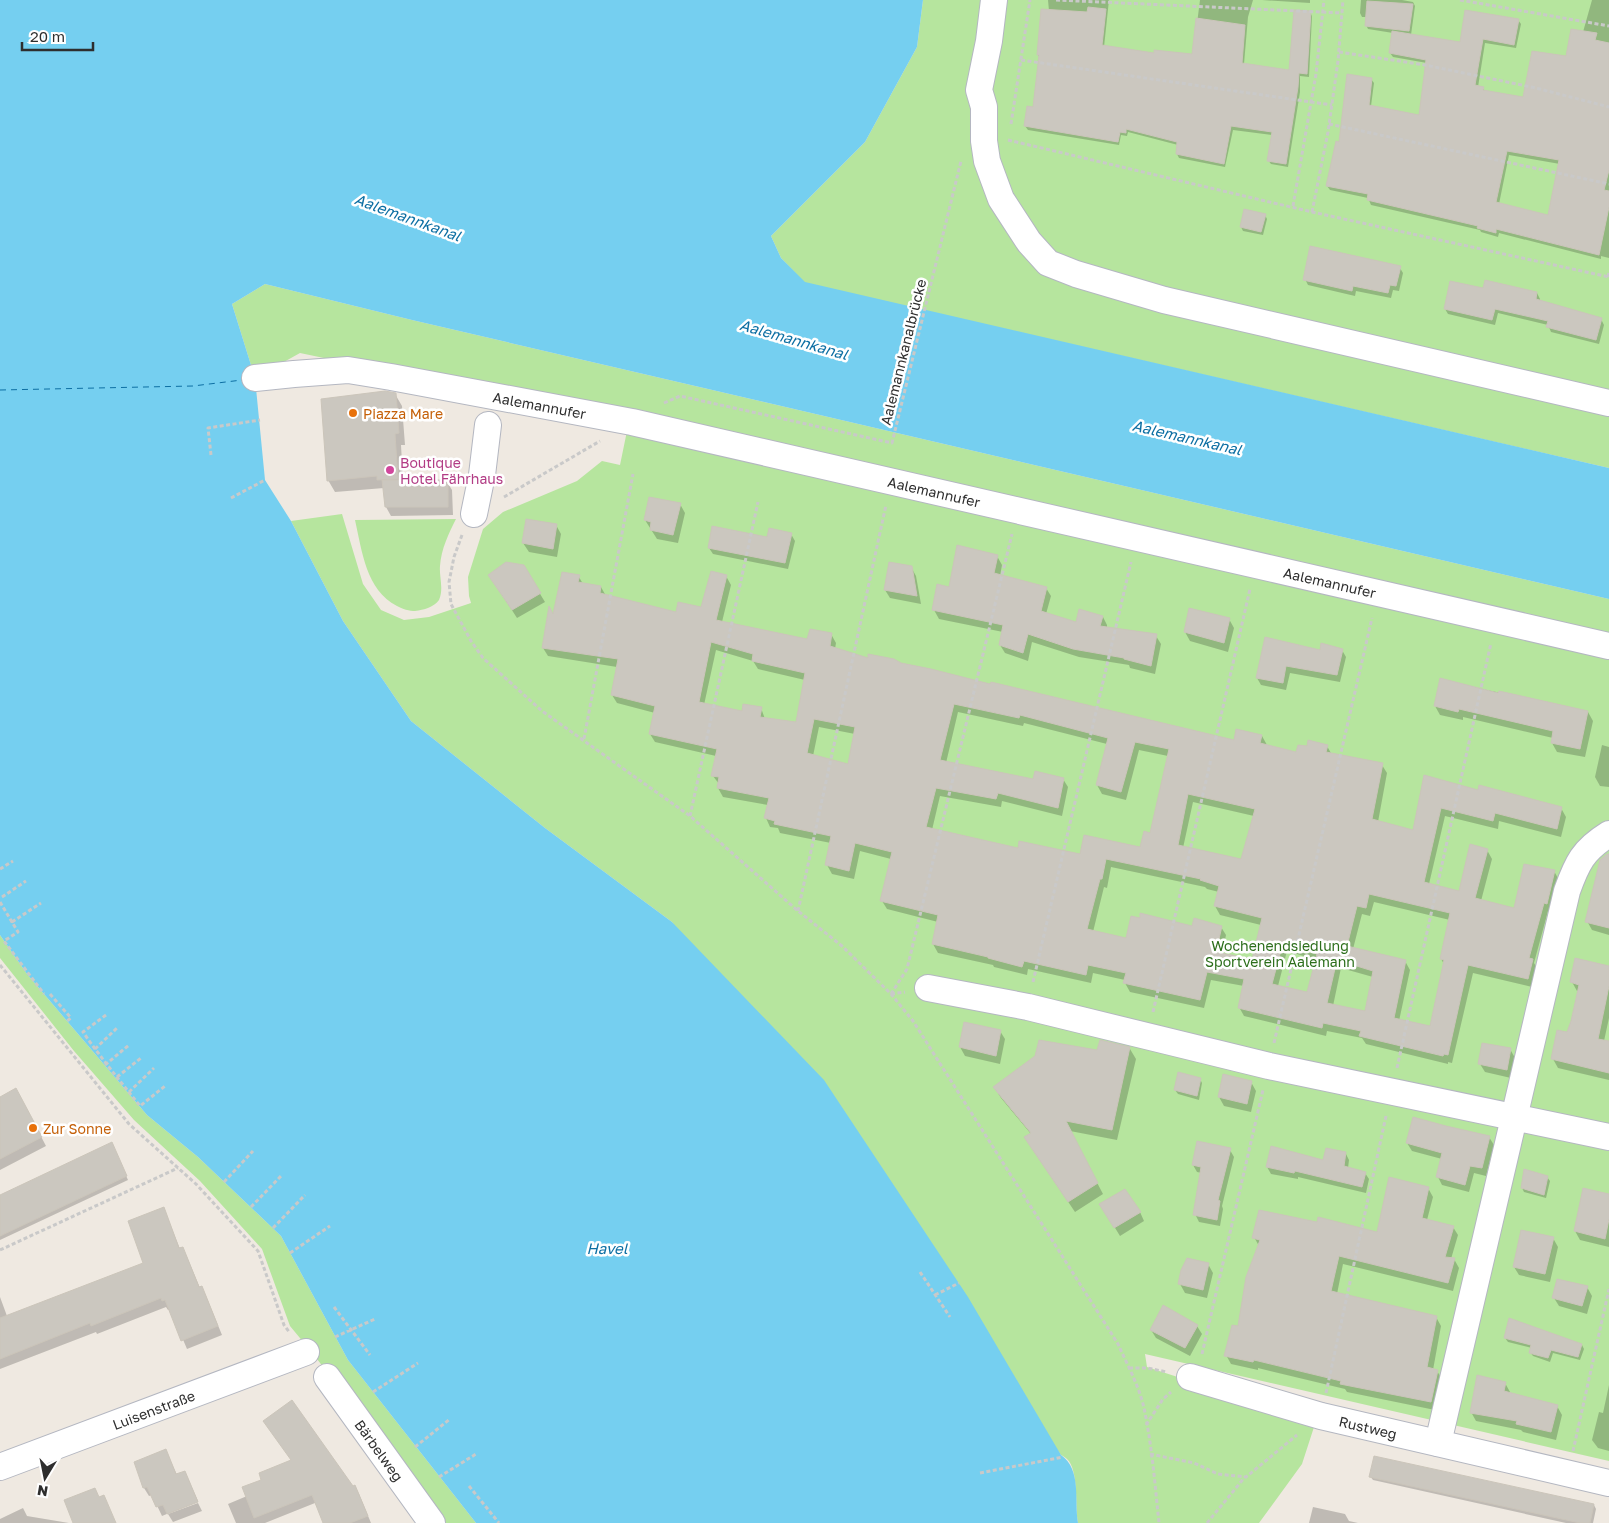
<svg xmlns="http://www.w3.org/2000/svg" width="1609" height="1523" viewBox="0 0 1609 1523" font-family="'Golos Text',sans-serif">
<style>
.green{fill:#b6e59e}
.water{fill:#75cff0}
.shadow{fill:#0003;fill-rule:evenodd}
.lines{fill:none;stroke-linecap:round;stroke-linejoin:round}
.ferry{stroke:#0d6fa3;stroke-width:1;stroke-dasharray:6 5;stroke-linecap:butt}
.building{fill:#cbc7bf;stroke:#cbc5ba;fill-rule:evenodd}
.minor-casing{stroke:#b4b7c1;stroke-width:28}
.path{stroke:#c9c9c9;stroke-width:3;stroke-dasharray:4 2.5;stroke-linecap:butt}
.minor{stroke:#fff;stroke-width:26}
.food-dot{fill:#e8710a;stroke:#fff;stroke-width:2}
.hotel-dot{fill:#d1479c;stroke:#fff;stroke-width:2}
.labels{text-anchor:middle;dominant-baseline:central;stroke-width:5;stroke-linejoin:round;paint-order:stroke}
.street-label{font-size:14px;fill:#2e2e2e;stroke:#fff}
.food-label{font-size:14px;fill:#c56008;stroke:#fff;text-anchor:start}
.hotel-label{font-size:14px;fill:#b23c85;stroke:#fff;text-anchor:start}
.park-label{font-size:14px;fill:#2c6e1b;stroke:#fff}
.water-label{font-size:15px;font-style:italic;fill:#0d6fa3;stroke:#fff}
</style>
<rect width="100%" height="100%" fill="#efe9e1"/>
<path class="green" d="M923,0H1609V468L805,283L781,258L771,236L865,142L917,47Z
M265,284L412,320L1609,599V646L655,427L300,353L255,378L232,304Z
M627,431L1609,655V1461L1145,1354L1147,1367L1199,1384L1314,1427L1302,1464L1259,1523H1078C1075,1507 1079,1470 1067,1459C1065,1457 1063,1456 1061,1455L672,922L545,828L411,721L343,621L291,521L342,514L363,584L381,610L404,620L429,617L471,603L469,596L468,577L483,529L503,512L577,481L602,461L620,465Z
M456,519C449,533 441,549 440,566C439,576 444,589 439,600C434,607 424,610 415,611C410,611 402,609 397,606C366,590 362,551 355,520Z
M0,935L27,974L147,1115L198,1157L281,1236L348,1360L476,1523H441L314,1355L290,1326L262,1249L200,1181L134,1120L74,1051L0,958Z"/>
<path class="water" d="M0,0H923L917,47L865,142L771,236L781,258L805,282L1609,468V599L412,320L265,284L232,304L255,378L265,480L291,521L343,621L411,721L545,828L672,922L824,1080L968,1297L1061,1455C1082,1470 1074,1500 1078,1523H476L348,1360L281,1236L198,1157L147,1115L27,974L0,935Z"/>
<path class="shadow" d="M1048,0H1109L1104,47L1155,54L1193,55L1200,0H1253L1248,17L1244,64L1290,71L1310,12L1312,16L1309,77L1300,76V92L1288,167L1271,164L1268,160L1272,135L1233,130L1225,167L1179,158L1177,154L1178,145L1128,132L1127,136L1121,135L1119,145L1028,130L1025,126L1034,108L1040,58L1038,55L1049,11Z
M1262,0H1310V3Z
M1361,0H1402L1413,2L1415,6L1411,35L1461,43L1518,20L1521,24L1516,48L1485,43L1478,87L1483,88L1485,92L1524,99L1567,58L1583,32L1592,0H1609V258L1601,256V259L1499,233L1498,237L1481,232L1480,230L1371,205L1368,198L1330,190L1327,186L1371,79L1374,83L1371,106L1420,117L1427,63L1393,57L1390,53L1393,33L1368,29L1366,25L1367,17H1362L1360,13ZM1509,155L1560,164L1549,217L1499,204Z
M1265,215L1267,219L1263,235L1243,231L1241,227Z
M1400,268L1403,273L1399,291L1393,290L1391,298L1356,291L1355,296L1308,285L1305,279Z
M1484,290L1537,293L1540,299L1539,302L1601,319L1604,325L1599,344L1551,332L1548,325L1498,313L1495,325L1448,314L1445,309Z
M395,394L402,406L405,445H401L403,481L447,482L452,490L453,515L391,516L386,507L384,488L335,492L328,480Z
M680,504L685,513L678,543L657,539L645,520Z
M556,525L561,534L557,557L529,552L523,543Z
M791,534L795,541L788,569L713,554L709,548Z
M997,556L1002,565L1000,576L1046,588L1051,596L1046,614L1077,624L1103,617L1107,625V628L1156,636L1161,644L1155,674L1130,668L1129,665L1079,657L1032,642L1028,661L1005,653L1000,645L1003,632L939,619L934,610L950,588Z
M523,566L545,602L517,618L495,584Z
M911,567L916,576L921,604L890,598L885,590Z
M726,576L731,585L722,622L807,641L831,634L836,643L835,649L869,659L901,664L1235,741L1262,736L1267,745L1296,754L1307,747L1327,746L1332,755L1382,765L1387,773L1378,822L1414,831L1425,776L1479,791L1561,808L1566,817L1561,837L1499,821L1498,829L1445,816L1429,884L1460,892L1487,850L1492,859L1481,901L1515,909L1554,871L1559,880L1552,912L1548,911L1534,963L1537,968L1532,987L1473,973L1452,1063L1448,1062V1064L1366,1044L1362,1038L1327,1031L1326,1036L1244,1016L1239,1007L1244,986L1211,980L1204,1008L1130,992L1125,983V980L1093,973L1091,983L1028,969L1027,975L994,967L993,965L938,953L933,944L938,922L887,909L882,901L891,859L860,851L854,879L832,874L827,865L831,843L780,833L778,828L770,827L766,818L768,805L723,797L718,788L719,784L713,776L716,756L655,742L650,734L655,713L617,703L612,695L617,667L548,656L543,648L554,618L579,577L583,584L601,587L606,596L677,614L702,608ZM716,650L753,661L758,669L805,680L797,723L765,719L761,708L743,712L704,705ZM958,712L1023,726L1024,723L1107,744L1097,785L1102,794L1126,800L1139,750L1168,756L1151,834L1141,848L1081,855L1018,849L932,830L940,796L1001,807L1002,801L1062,816L1068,787L1063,779L1034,780L946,763ZM819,727L855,734L849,766L813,756ZM1193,802L1254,816L1242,861L1183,848ZM1111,867L1205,887L1207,889L1219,892L1215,906L1220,915L1261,925L1253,960L1222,955L1226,935L1221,927H1193L1127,939L1093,932L1104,887L1107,888ZM1374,902L1450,920L1441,959L1444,964L1430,1028L1399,1021L1410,970L1405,961L1353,949L1362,914L1370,916ZM1287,951L1317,960L1308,994L1278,986ZM1341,968L1373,977L1366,1013L1333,1006Z
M1229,619L1234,628L1228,652L1190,641L1185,632Z
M1342,650L1346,657L1340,682L1290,673L1286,690L1261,685L1257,678L1321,652Z
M1441,680L1588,712L1593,721L1585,757L1557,752L1552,743L1553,738L1463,717V720L1440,715L1435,706Z
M1602,745L1609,747V787L1600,786L1595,777Z
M1609,888V935L1592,930L1587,921Z
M1609,967V1018L1604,1041L1609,1043V1080L1558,1068L1553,1059L1568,1033L1579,992L1577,991L1572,982Z
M1000,1031L1005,1039L1000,1064L965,1056L960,1047Z
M1130,1049L1136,1059L1117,1140L1070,1131L1103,1194L1075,1212L1032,1148L1031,1134L1001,1098L994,1087L1098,1051Z
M1510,1049L1515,1058L1511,1078L1485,1072L1480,1064Z
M1200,1079L1202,1083L1199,1100L1178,1094L1175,1090Z
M1251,1082L1256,1091L1251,1112L1224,1106L1219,1097Z
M0,1098H21L46,1146L0,1170Z
M1489,1137L1494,1145L1486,1176L1474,1173L1469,1192L1442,1185L1438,1177L1442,1159L1412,1151L1407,1143Z
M113,1148L128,1180L0,1240V1196Z
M1230,1150L1234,1157L1222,1206L1223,1209L1220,1226L1199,1222L1195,1214L1202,1173L1197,1172L1193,1165Z
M1346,1154L1349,1160L1348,1168L1365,1173L1369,1179L1366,1193L1298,1177V1179L1271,1174L1267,1167L1324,1162Z
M1547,1177L1550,1181L1546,1198L1524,1192L1522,1188Z
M1428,1188L1433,1197L1427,1220L1453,1227L1458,1235L1451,1259H1454L1459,1268L1453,1291L1343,1264L1337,1294L1436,1317L1441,1326L1433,1370L1437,1371L1442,1379L1435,1410L1347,1392L1345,1389L1258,1368V1370L1231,1364L1226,1355L1239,1328L1259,1246L1254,1237L1378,1233Z
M1609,1195V1247L1580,1240L1575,1231Z
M1101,1205L1140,1212L1144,1221L1120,1236Z
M164,1209L180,1249L182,1248L187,1257L200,1288H201L206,1296L222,1335L187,1349L170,1309L168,1310L166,1307L97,1334L96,1332L0,1369V1297L7,1316L145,1264Z
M1553,1238L1558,1247L1550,1282L1519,1275L1514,1267Z
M1208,1264L1213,1273L1207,1298L1185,1293L1180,1284Z
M1587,1287L1592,1296L1587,1314L1559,1306L1554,1298Z
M1197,1326L1202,1334L1190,1356L1156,1338L1151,1330Z
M1505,1338L1582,1345L1584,1349L1580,1360L1553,1353L1550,1362L1533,1356L1530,1352L1532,1348L1508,1342Z
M1505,1383L1510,1392V1394L1557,1406L1562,1415L1556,1440L1523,1432L1521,1430L1476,1421L1471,1412Z
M1609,1385V1451L1598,1448L1592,1440L1599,1412L1603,1413Z
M166,1451L177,1475L185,1472L198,1501L162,1516L152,1495L149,1496L144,1488Z
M1370,1476L1594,1505L1596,1509L1593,1523H1566L1373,1480Z
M352,1487H355L359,1494L371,1523H325L315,1503L265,1523H236L228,1504L247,1496Z
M198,1503L202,1511L173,1522L168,1514Z
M1313,1507L1345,1514L1349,1521L1358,1523H1309Z
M23,1508L27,1516L69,1523H0V1519Z"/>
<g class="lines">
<path class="ferry" d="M0,390L193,386L242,380"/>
</g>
<path class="building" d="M1367,1L1413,4L1409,31L1365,26Z
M1088,7L1106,9L1102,45L1154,53V50L1192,54L1196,18L1245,25L1242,63L1289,70L1294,10L1311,11L1307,74L1299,73L1298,87L1286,164L1267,161L1272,132L1231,126L1224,164L1176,154L1177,142L1126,129V133L1120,132L1118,142L1024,126L1027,106L1033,107L1039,55H1037L1041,9L1087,12Z
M1465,10L1519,19L1514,45L1483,39L1475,85L1484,87L1483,90L1523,97L1532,51L1566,56L1571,29L1597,33L1595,40L1609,43V170L1604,190L1609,191V207L1599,255L1496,229V233L1477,228L1478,226L1367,200L1368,194L1326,186L1336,141L1339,142L1347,74L1372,78L1369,105L1419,115L1426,60L1389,53L1392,31L1460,42ZM1507,151L1559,160L1548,215L1496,202Z
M1244,209L1266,214L1261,232L1240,227Z
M1310,246L1401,266L1396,286L1390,285L1388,293L1353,286L1352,291L1303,280Z
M1485,280L1537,292L1536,299L1602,318L1596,340L1546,327L1548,321L1495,309L1492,320L1444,309L1450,281L1483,288Z
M385,391L396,393L399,433L395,434L398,479L377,480V476L327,481L321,399Z
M382,480H448V507H385Z
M649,497L681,503L673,535L650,530L651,522L644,520Z
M526,519L557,524L553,549L522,543Z
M712,526L767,537L769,528L792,533L785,563L708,548Z
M957,545L998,555L994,573L1047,587L1041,611L1076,622L1079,609L1103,616L1100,626L1157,634L1151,666L1124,659V658L1073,649L1028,634L1023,653L999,645L1003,625L932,610L937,584L949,587Z
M506,562L524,565L541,593L512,610L488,575Z
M889,562L912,566L917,596L884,590Z
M711,571L727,575L716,620L807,639L810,629L832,633L830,646L868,658V654L894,659L901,663L931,669L990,684L991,682L1234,740L1236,729L1262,735L1260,743L1296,752L1298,745L1307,746L1308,740L1328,745L1326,752L1383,763L1372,819L1413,830L1424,775L1478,790L1479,785L1562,807L1557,829L1495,813L1493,821L1441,808L1424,882L1459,891L1470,844L1488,849L1475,898L1514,908L1524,864L1555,870L1547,904L1544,903L1529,958L1533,959L1528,979L1468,965L1448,1055L1444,1054L1443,1056L1359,1036L1361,1031L1323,1023L1322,1028L1238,1008L1244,979L1207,972L1200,1000L1123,983L1126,973L1088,965L1086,975L1024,961L1022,967L988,958V957L932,944L938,915L880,901L892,852L855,843L849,871L825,865L831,836L774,824L775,821L764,818L769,798L717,788L719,777L711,776L717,749L649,734L655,706L611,695L618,659L542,648L549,606L553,614L562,572L580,575L578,582L601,586L600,593L676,612L678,602L701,607ZM711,642L753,654L752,661L805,673L796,722L760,717L762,707L743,704L742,711L699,702ZM954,704L1019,718L1020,715L1108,738L1096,785L1121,792L1135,742L1169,749L1150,833L1144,831L1140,847L1084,835L1080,854L1019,841L1018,848L926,827L936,788L996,799L998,793L1058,808L1064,778L1035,771L1033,779L940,760ZM814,719L855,727L848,764L807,753ZM1188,794L1255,809L1241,859L1178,845ZM1106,859L1201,879L1200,880L1219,886L1214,906L1262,918L1252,959L1216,952L1222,926L1194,918L1192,926L1140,913V918L1131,916L1126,938L1087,929L1100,879H1102ZM1369,894L1450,913L1440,959L1444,960L1430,1026L1394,1018L1406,960L1347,946L1357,906L1366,908ZM1283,943L1317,954L1307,992L1272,984ZM1337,960L1373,971L1365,1011L1327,1003Z
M1189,608L1230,618L1224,643L1184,632Z
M1265,637L1320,650L1321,643L1343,649L1337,675L1286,666L1283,683L1256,678Z
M1440,678L1498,693L1499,691L1588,711L1580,749L1551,743L1553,731L1459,709L1458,712L1434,706Z
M1607,854H1609V928L1585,922L1600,860Z
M1575,958L1609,966V986L1598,1039L1609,1041V1073L1551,1059L1557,1030L1567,1032L1571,1021L1579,985L1570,982Z
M964,1022L1001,1030L996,1056L959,1047Z
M1039,1040L1097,1050L1100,1040L1130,1047L1112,1130L1066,1121L1098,1183L1068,1202L1024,1137L1031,1133L993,1087L1035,1056Z
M1482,1043L1511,1048L1507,1070L1478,1064Z
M1178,1072L1201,1078L1197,1096L1174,1090Z
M1223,1074L1252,1081L1247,1104L1218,1097Z
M16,1088L42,1137L0,1159V1097Z
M1413,1117L1446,1126L1490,1136L1482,1168L1470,1166L1465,1185L1436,1177L1442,1153L1406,1143Z
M1197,1141L1231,1148L1218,1200L1220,1201L1217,1220L1193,1215L1201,1167L1192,1165Z
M112,1142L127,1176L0,1236V1195Z
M1271,1146L1323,1160L1326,1148L1346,1152L1344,1166L1366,1172L1362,1187L1295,1171L1294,1173L1266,1167Z
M1524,1169L1548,1176L1544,1195L1521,1188Z
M1389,1177L1429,1187L1422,1218L1454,1226L1445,1257L1455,1258L1448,1283L1339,1256L1331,1291L1437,1316L1427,1367L1438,1370L1431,1402L1340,1384L1341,1381L1254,1360L1253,1362L1224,1356L1232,1325L1238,1326L1246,1277L1260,1240L1252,1238L1259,1210L1317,1222L1318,1217L1377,1232Z
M1583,1188L1609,1194V1219L1605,1239L1574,1231Z
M1125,1189L1141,1212L1114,1228L1099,1204Z
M164,1207L179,1248L183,1247L199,1287L202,1286L218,1326L181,1341L165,1300L162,1301L161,1298L91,1326L90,1323L0,1359V1318L143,1263L128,1221Z
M1521,1230L1554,1237L1545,1274L1513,1267Z
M1187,1258L1209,1263L1203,1290L1178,1284L1181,1270Z
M1557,1279L1588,1286L1582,1306L1552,1298Z
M1163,1305L1198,1325L1185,1348L1150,1330Z
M1509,1318L1582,1344L1578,1357L1551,1350L1548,1358L1529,1353L1531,1345L1504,1338Z
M1477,1375L1506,1382L1504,1391L1558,1405L1551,1432L1516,1424L1517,1421L1470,1413Z
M292,1400L353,1486L355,1485L368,1516L350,1523H323L312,1495L254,1518L242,1487L261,1480L259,1473L291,1460L263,1421Z
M166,1449L176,1474L185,1471L198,1502L167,1514L163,1505L156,1507L147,1487L143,1488L134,1462Z
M1374,1456L1594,1504L1590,1523H1580L1369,1477Z
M95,1488L99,1497L104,1495L116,1523H73L64,1500Z"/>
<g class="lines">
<defs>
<g id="minor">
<path d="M994,0L989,41L979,90L984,107V141L987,161L1001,199L1029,242L1048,263L1076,274L1164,300L1609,403"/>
<path id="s1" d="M255,378L294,374L348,370L391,377L632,422L1609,646"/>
<path d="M474,514L482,475L488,425"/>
<path d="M928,988L1028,1007L1269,1066L1609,1137"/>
<path id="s2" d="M327,1377L432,1523"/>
<path id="s3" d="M1190,1377L1321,1416L1609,1483"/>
<path d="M1438,1443L1567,891C1577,863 1583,850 1609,834"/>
<path id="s4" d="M0,1467L306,1352"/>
</g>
</defs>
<use href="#minor" class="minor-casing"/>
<path class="path" d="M1056,0L1342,13
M1460,0L1609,26
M1339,52L1425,65L1536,88L1609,107
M1021,60L1332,105
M1011,124L1030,0
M1329,124L1609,184
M1008,140L1312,212L1609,277
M1293,206L1316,74L1324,0
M1312,212L1328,132L1338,61L1343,0
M1608,277L1609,272
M664,403L680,396L892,443L961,161
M211,455L208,428L260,420
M504,497L600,441
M231,498L265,480
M462,535L454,557L449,582L451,604L471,641L483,658L542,711L690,816L798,911L842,946L891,994L913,1021L1118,1344C1127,1364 1139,1386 1144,1408C1152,1446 1155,1485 1159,1523
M584,739L633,474
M690,816L758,502
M0,869L13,861
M2,897L26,881
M0,902L18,932L4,941L44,994
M798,911L886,505
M12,922L41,903
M0,965L129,1124L196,1184L258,1251L284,1325L290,1333
M1033,982L1131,562
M50,994L71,1018L67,1021
M891,994L907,969L1012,534
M891,994L905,992
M1153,1012L1250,589
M106,1015L83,1032C101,1058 120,1081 140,1106L165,1086
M1274,1043L1372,618
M95,1049L117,1028
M105,1065L129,1045
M1397,1068L1491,643
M117,1077L141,1058
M129,1092L154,1068
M224,1182L253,1151
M251,1207L281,1176
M273,1228L305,1195
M0,1250L178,1168
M290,1253L330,1226
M920,1272L950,1317
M935,1295L959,1283
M334,1307L370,1355
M335,1337L375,1319
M1202,1354L1263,1090
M1129,1368H1147L1167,1372
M373,1392L418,1363
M1326,1393L1386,1116
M1146,1425L1163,1399L1171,1392
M415,1447L450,1419
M1573,1451L1609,1289
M1150,1454L1194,1463L1218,1474L1246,1477L1297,1435
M980,1473L1063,1457
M439,1477L476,1454
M469,1486L499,1523
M1207,1523L1245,1477"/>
<use href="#minor" class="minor"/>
</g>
<g class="food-dot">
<circle cx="353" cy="413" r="5"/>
<circle cx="33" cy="1128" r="5"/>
</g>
<circle class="hotel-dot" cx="390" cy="470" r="5"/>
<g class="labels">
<g class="street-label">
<text transform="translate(903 352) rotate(-76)">Aalemannkanalbrücke</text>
<text stroke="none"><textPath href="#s1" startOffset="288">Aalemannufer</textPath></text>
<text stroke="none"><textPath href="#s1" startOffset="692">Aalemannufer</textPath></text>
<text stroke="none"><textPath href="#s1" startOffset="1098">Aalemannufer</textPath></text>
<text stroke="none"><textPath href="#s4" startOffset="164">Luisenstraße</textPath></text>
<text stroke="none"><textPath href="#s3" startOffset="185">Rustweg</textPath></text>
<text stroke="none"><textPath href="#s2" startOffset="90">Bärbelweg</textPath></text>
</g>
<g class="food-label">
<text x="363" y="413">Piazza Mare</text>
<text x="43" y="1128">Zur Sonne</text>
</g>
<g class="hotel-label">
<text x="400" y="462">Boutique<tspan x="400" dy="16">Hotel Fährhaus</tspan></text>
</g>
<g class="park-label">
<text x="1280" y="945">Wochenendsiedlung<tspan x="1280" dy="16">Sportverein Aalemann</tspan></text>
</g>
<g class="water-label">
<text transform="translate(408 217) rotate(20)">Aalemannkanal</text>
<text transform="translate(794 339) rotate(16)">Aalemannkanal</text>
<text transform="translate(1187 437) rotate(13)">Aalemannkanal</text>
<text x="607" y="1248">Havel</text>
</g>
</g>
<g transform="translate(45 1478) rotate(190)" stroke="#ffffff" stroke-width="4" paint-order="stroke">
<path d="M0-4L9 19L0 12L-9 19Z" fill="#2e2e2e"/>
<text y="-8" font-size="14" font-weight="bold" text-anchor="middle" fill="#2e2e2e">N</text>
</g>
<path d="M22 42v8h71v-8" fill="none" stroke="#2e2e2e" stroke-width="2.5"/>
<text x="30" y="42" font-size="15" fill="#2e2e2e" stroke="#ffffff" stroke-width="4" paint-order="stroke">20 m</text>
</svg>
